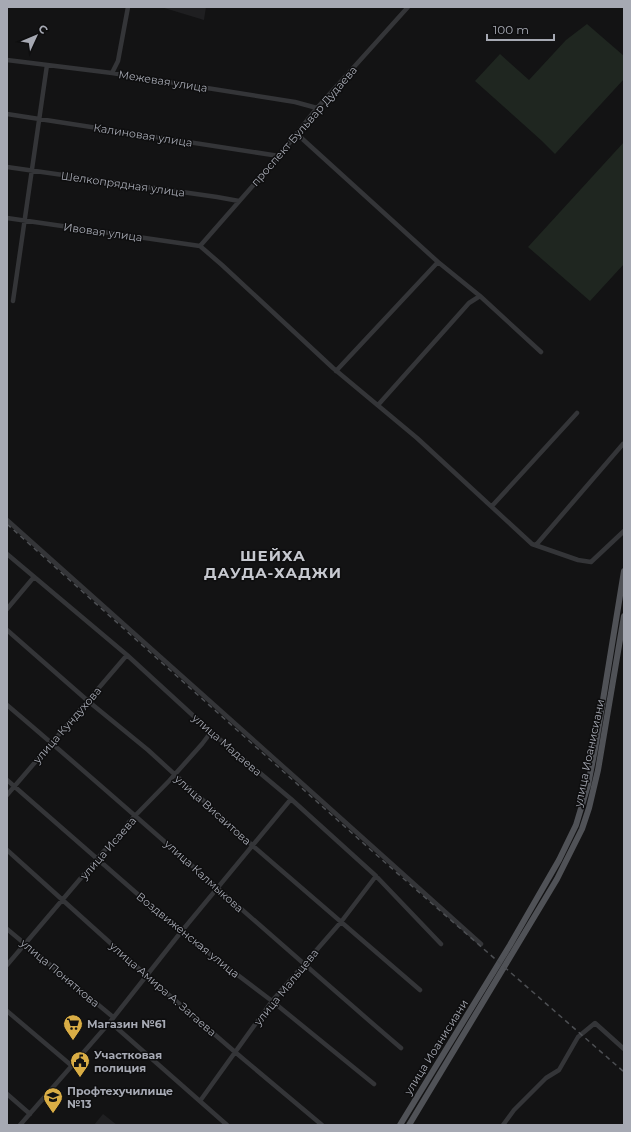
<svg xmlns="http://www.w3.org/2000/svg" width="631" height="1132" viewBox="0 0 631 1132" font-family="Montserrat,sans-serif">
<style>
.built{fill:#1f1f21}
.green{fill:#1f2620}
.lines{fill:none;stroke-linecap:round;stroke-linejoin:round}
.minor{stroke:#343538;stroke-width:4.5}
.major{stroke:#505257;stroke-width:6}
.rail{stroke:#4d4f53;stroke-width:1.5;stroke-dasharray:5 4;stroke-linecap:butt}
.labels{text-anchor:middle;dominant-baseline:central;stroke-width:3;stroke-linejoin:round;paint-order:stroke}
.street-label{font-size:11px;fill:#a6a9b3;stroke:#0e0e0f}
.poi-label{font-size:11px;font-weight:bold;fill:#a6a9b3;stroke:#0e0e0f;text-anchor:start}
.district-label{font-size:15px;font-weight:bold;letter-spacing:1px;fill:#c6c8cf;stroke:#0e0e0f}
</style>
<rect width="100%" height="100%" fill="#131314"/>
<path class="built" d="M161,7H206L204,20Z
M103,1114L117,1125H94Z"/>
<path class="green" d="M587,24L624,56V79L555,154L542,141L475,81L500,54L529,80L566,40Z
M624,142V264L590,301L528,247Z"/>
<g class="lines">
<path class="minor" d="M7,60L112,73L295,102L317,108
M112,73L118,61L128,7
M7,114L279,156
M297,134L438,262L480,296L541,352
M7,167L217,197L239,201
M7,218L200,246
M200,246L222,265L333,368L417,438L532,544L578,560L591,562L624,531
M200,246L279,156L317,108L408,7
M13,301L47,65
M336,371L438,262
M378,405L469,303L480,296
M492,506L577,413
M7,520L306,787L481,944
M536,545L623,444
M7,554L127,655L211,732L291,799L376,876L441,944
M7,609L34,577
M7,630L88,701L148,750L253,846L420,990
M7,705C140,818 269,935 401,1048
M7,780L181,932L272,1001L374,1084
M7,795L127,655
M7,850L147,976L235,1052L322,1125
M7,929L113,1017
M7,965L103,852L121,834L129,822L169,781L202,744L211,732
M7,1011L72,1066
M110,1022L227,1125
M7,1094L30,1114
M200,1101L272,1001L341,922L376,876
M20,1125L110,1022L181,932L291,799
M503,1125L514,1110L546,1078L559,1070L578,1037L595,1023L624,1049"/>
<path class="major" d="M400,1125L510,945L559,860L576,825L588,785L595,749L624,571
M409,1125L557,879L582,829L589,808L598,770L624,616"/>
<path class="rail" d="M7,524L372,851L624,1072"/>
</g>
<defs>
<symbol id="supermarket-pin" viewBox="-11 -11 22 30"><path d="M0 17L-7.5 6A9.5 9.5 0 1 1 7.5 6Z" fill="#d9ad45" stroke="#0e0e0f"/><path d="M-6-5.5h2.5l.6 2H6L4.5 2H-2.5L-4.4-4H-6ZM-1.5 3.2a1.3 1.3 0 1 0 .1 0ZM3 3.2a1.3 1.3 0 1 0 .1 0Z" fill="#111"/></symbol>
<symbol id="civic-pin" viewBox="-11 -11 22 30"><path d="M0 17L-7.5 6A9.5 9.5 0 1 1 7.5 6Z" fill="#d9ad45" stroke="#0e0e0f"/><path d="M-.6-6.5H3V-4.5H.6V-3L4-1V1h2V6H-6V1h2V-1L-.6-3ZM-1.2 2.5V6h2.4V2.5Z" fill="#111"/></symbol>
<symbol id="university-pin" viewBox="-11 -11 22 30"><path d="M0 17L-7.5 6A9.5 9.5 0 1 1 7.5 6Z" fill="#d9ad45" stroke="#0e0e0f"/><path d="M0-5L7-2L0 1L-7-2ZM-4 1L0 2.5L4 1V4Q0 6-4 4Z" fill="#111"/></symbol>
</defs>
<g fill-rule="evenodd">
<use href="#supermarket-pin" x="62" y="1013" width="22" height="30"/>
<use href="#civic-pin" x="69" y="1050" width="22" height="30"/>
<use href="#university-pin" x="42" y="1086" width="22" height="30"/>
</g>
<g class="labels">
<g class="street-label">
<text transform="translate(163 81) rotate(9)">Межевая улица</text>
<text transform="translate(304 126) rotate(-49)">проспект Бульвар Дудаева</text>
<text transform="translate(143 135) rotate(9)">Калиновая улица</text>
<text transform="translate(123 184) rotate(8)">Шелкопрядная улица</text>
<text transform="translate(103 232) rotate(8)">Ивовая улица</text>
<text transform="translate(67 725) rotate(-49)">улица Кундухова</text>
<text transform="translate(227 745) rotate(41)">улица Мадаева</text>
<text transform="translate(589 753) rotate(-78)">улица Иоанисиани</text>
<text transform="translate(213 810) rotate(42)">улица Висаитова</text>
<text transform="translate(108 848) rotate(-49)">улица Исаева</text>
<text transform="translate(204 876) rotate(42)">улица Калмыкова</text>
<text transform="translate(188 935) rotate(39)">Воздвиженская улица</text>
<text transform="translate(60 973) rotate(40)">улица Поняткова</text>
<text transform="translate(286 987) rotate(-51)">улица Мальцева</text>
<text transform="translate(163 989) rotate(41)">улица Амира А. Загаева</text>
<text transform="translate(436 1047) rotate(-58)">улица Иоанисиани</text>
</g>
<g class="poi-label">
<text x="87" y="1024">Магазин №61</text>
<text x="94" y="1055">Участковая<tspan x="94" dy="13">полиция</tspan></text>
<text x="67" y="1091">Профтехучилище<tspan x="67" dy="13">№13</tspan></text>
</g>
<g class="district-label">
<text x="273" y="555">ШЕЙХА<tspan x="273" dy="17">ДАУДА-ХАДЖИ</tspan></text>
</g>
</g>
<rect width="631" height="1132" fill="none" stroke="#a6a9b3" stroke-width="16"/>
<g transform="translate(36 36) rotate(46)" stroke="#0e0e0f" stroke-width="3" paint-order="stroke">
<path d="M0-3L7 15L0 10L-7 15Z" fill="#a6a9b3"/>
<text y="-6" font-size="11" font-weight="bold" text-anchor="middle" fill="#a6a9b3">С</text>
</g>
<path d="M487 34v6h67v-6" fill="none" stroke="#a6a9b3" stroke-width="2"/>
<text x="493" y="34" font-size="12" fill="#a6a9b3" stroke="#0e0e0f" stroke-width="3" paint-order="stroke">100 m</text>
</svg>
